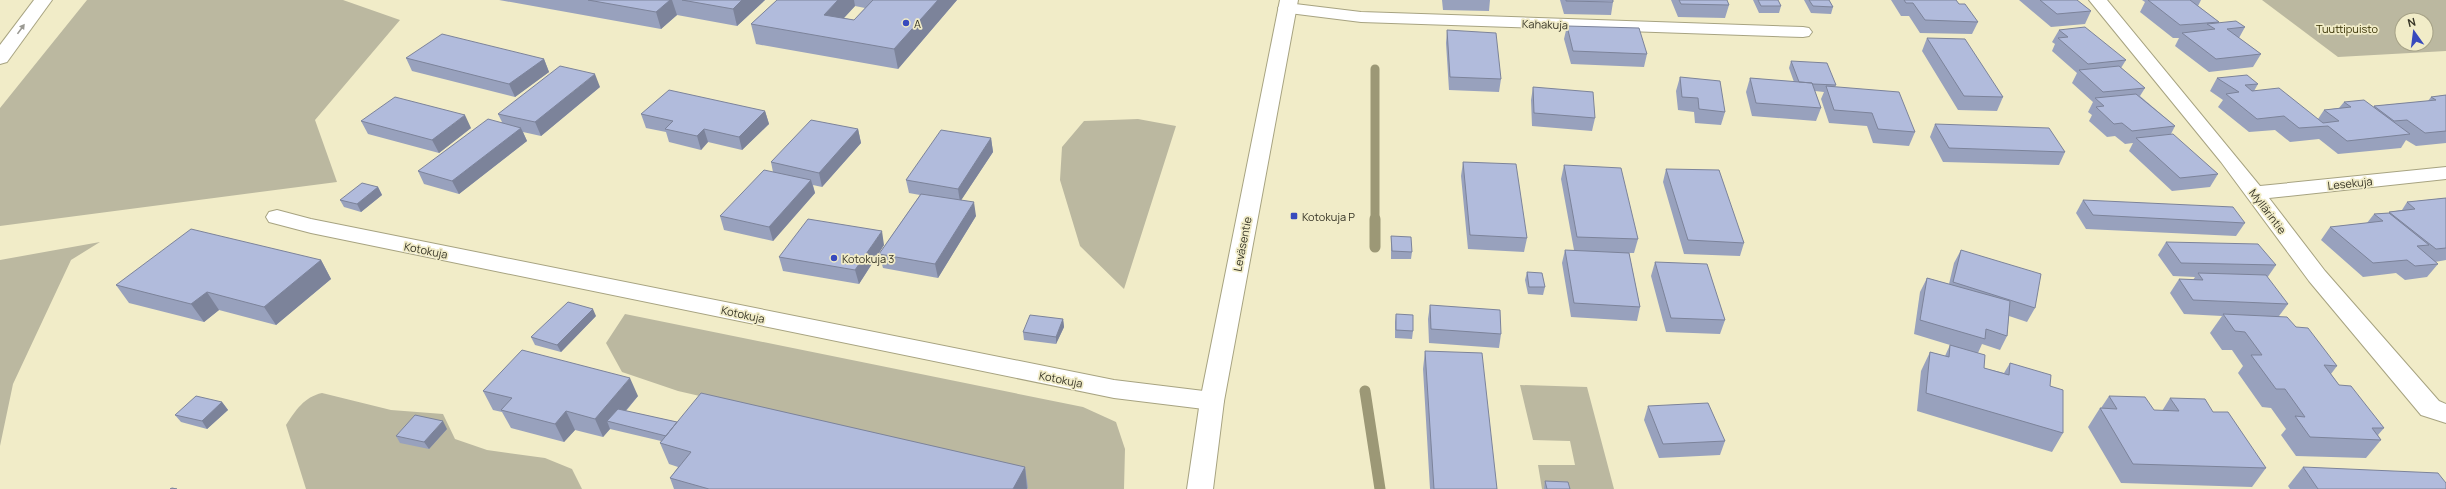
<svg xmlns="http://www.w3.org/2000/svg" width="2446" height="489" viewBox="0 0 2446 489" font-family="Manrope,sans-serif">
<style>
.green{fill:#bbb8a0;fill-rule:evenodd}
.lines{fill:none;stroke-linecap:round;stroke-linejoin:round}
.stream-far1{stroke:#9c9876;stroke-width:9}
.stream{stroke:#9c9876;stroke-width:11}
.minor-casing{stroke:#a7a381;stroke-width:2}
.secondary-casing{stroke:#a7a381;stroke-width:2}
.motorway-casing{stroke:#a7a381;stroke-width:2}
.minor{fill:#fff;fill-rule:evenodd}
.secondary{fill:#fff;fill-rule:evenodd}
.motorway{fill:#fff;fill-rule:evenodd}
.wall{fill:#98a1bd;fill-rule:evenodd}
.shaded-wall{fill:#7c839a}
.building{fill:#b1bbdc;stroke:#7c839a}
.oneway{fill:#9a9992}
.poi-dot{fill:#384abd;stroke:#f1ecc8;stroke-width:1.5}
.labels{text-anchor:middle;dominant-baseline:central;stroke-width:3.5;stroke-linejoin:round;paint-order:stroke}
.poi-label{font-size:11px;fill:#353325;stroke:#f1ecc8;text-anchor:start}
.street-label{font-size:11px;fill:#353325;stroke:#f1ecc8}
.park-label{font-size:11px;fill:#363002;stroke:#f1ecc8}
</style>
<rect width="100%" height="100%" fill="#f1ecc8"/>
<path class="green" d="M87,0H343L400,20L315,120L337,182L0,226V108Z
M2262,0H2446V51L2338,57ZM2402,20H2426V44H2402Z
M1138,119L1176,126L1124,289L1080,246L1060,180L1062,147L1084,121Z
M100,242L71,260L13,384L0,446V260Z
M625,314L1083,407L1116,422L1125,449L1124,489H1026L991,463L678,391L622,372L606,343Z
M1520,385L1587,387L1614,489H1542L1538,465H1575L1570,441L1533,440Z
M322,393L391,410L443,414L455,439L487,450L545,458L572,469L582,489H306L286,425C296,410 304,397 322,393Z"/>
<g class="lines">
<path class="stream-far1" d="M1375,69V220"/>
<path class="stream" d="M1375,219V247
M1365,391L1380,489"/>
<defs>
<path id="minor" d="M2089,0H2107L2260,186L2446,167V179L2269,198L2325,271L2439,401L2446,404V423L2421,415L2309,281L2221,162Z
M1287,3L1361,12L1803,27L1809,28L1812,32L1809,36L1803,37L1361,22L1281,12L1278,8L1281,4Z
M277,210L311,219L1114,380L1212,392L1221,394L1224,401L1221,408L1212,410L1114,398L311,233L269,222L266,217L269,212Z"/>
<path id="secondary" d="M1280,0H1298L1224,401L1213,489H1187L1200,401Z"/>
<path id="motorway" d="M34,0H52L7,62L0,64V45Z"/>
</defs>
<use href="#minor" class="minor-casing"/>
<use href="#secondary" class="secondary-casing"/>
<use href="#motorway" class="motorway-casing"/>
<use href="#minor" class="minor"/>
<use href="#secondary" class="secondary"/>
<use href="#motorway" class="motorway"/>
</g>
<path class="wall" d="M499,0H765L737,26L677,15L661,29Z
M777,0H957L898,69L756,44L751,24ZM855,6L865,8L854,20L844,18Z
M1442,0H1490L1489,11L1443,10Z
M1560,0H1613V2L1611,15L1564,14Z
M1671,0H1727L1729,5L1725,18L1678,17Z
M1753,0H1778L1781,6L1779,13H1759Z
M1804,0H1829L1833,7L1831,14L1811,13Z
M1891,0H1956L1959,4L1978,22L1972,34L1920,33L1909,16H1901Z
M2019,0H2077L2091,11L2085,24L2051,27Z
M2142,0H2201L2198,6L2219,22L2218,23L2245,27L2239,38L2261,54L2253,67L2209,72L2175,46L2179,38H2173L2140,12L2145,2Z
M1567,26L1647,54L1644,67L1571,64L1564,39Z
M1447,30L1501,79L1499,92L1449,90L1446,43Z
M2059,30L2126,60L2121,68L2145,88L2140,96L2175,126L2171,134L2218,174L2210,187L2172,191L2129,151L2133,143L2125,144L2115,136L2107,137L2089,121L2092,115L2088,112L2093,102L2072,83L2077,73L2052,51L2055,44L2052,42Z
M1927,38L2003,97L1997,111L1958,110L1922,51Z
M406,58L544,59L549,72L515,97L412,71Z
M1791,61L1836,85L1835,87L1915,132L1909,146L1873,143L1867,126L1829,123L1821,99L1824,92L1815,91L1821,108L1816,121L1752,116L1746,92L1750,78L1794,82L1789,68Z
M1680,77L1725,112L1721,125L1695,123L1694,112L1678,110L1676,91Z
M2217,78L2258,84L2254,91L2318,119L2324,110L2339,108L2344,102L2373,107L2374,106L2428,101L2431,97L2446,95V143L2416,146L2406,140L2401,148L2338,154L2319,139L2290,142L2275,130L2249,132L2218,107L2223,100L2210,91Z
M600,87L541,136L523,132L527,141L459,194L424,184L418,171L502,122L498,114Z
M1533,87L1595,118L1592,131L1532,126L1531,100Z
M765,111L769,124L742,150L708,142L701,150L669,142L666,132L646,128L641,114Z
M361,121L471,128L439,153L368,134Z
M1935,124L2065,152L2059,165L1943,162L1930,137Z
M858,129L861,143L822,187L813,185L815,193L773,241L724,230L720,216L773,172L771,162Z
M991,138L993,152L961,200L976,216L938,278L883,268L879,254L920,195L909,193L906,180Z
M1463,162L1527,238L1524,252L1468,249L1461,176Z
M1564,165L1638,239L1634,253H1629L1640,307L1637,321L1571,317L1562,263L1565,250H1574L1561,179Z
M1666,169L1744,243L1740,256L1684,254L1663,182Z
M378,187L382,195L361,212L344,207L340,200Z
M2446,198V260L2435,262L2438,264L2427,277L2405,280L2396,273L2363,277L2321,240L2330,227L2367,223L2374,214L2389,213V212L2402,210L2407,202Z
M2083,200L2245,223L2236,236L2086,229L2076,213Z
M1391,236L1412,252L1411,259H1391Z
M2166,242L2276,265L2267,278L2288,304L2279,316L2296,327L2337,366L2331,374L2339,385L2384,428L2378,435L2381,440L2366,458L2296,456L2281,435L2286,429L2271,408L2262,407L2238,373L2243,366L2232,350H2222L2210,333L2222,316L2184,314L2170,293L2179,279L2193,280L2195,277L2173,276L2158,255Z
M884,245L859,284L783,271L779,257Z
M1961,250L2035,308L2027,322L2009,316L2007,336L2000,350L1982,344L1978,353L1984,368L2004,373L2010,363L2050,386L2063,433L2052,452L1917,411L1921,371L1930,352L1945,356L1950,345L1914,334L1920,292L1927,278L1949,284L1954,263Z
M321,260L331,279L276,325L219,310L204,322L129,303L116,285Z
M1655,262L1725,320L1720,334L1666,332L1651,276Z
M1527,272L1545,287L1543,295L1528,294L1525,280Z
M1430,305L1501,334L1499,348L1429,343L1428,319Z
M1396,314L1413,331L1412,339L1395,338V322Z
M596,316L561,352L535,345L531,337Z
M1063,319L1064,327L1056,344L1024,340L1023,332Z
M1425,351L1497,489H1430L1423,369Z
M483,391L638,396L626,411L677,422L1025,467L1028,488L1027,489H674L670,478L678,467L669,464L660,443L661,441L610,429L603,437L575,430L564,442L511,428L502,412L493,410Z
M2109,396L2154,410L2162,411L2170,398L2213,412L2266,468L2252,487L2121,483L2088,427L2100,408H2101Z
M222,402L228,410L207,429L181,422L175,415Z
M1648,406L1725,441L1720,455L1659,458L1644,420Z
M447,429L429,449L400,443L396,436Z
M2303,467L2446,489H2290L2288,486Z
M1545,481L1570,489H1544Z"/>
<path class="shaded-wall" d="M670,0H672L677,15L661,29L656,12Z
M742,0H765L737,26L733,9Z
M838,0H854L855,6L828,35L824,15Z
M938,0H957L898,69L894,49Z
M544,59L549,72L515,97L509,84Z
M595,74L600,87L541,136L535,122Z
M765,111L769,124L742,150L739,137Z
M465,115L471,128L439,153L432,140Z
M521,128L527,141L459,194L452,181Z
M704,129L708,142L701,150L697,136Z
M858,129L861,143L822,187L819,173Z
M991,138L993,152L960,202L958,189Z
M811,180L815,193L773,241L769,227Z
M378,187L382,195L361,212L357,204Z
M974,202L976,216L938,278L935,264Z
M882,231L884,245L859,284L855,270Z
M321,260L331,279L276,325L264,307Z
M207,292L219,310L204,322L191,304Z
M593,309L596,316L561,352L557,345Z
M1063,319L1064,327L1056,344V337Z
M630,378L638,396L615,423L607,421L610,429L603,437L595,419Z
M222,402L228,410L207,429L202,421Z
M566,411L575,430L564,442L555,424Z
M443,421L447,429L429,449L424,442Z
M1025,467L1027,489H1013Z"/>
<path class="building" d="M588,0H670L656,12Z
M682,0H742L733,9Z
M777,0H838L824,15L854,20L873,0H938L894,49L751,24Z
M1566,0H1613V2L1566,1Z
M1679,0H1727L1729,5L1681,4Z
M1758,0H1778L1781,6H1761Z
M1809,0H1829L1833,7L1813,6Z
M1904,0H1956L1959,4H1965L1978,22L1925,20L1913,3H1906Z
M2040,0H2077L2091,11L2057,14Z
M2148,0H2190L2219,22L2180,25Z
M2236,21L2245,27L2227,29L2261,54L2216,59L2182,33L2215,29L2207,24Z
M1567,26L1639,28L1647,54L1573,51Z
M2085,27L2126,60L2088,64L2058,38L2068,37L2059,30Z
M1447,30L1496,33L1501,79L1450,77Z
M442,34L544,59L509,84L406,58Z
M1927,38L1965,39L2003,97L1964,96Z
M1791,61L1827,63L1836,85L1813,84L1812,83L1799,82Z
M560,66L595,74L535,122L498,114Z
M2119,66L2145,88L2103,92L2079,70Z
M2247,75L2258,84L2245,85L2252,91L2279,88L2323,123L2339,121L2324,110L2351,107L2344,102L2364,100L2410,134L2347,141L2328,126L2299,128L2284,116L2257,119L2226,94L2239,92L2217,78Z
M1680,77L1720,81L1725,112L1699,109L1698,98L1682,97Z
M1750,78L1812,83L1821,108L1756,103Z
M1826,86L1899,92L1915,132L1878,129L1872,113L1834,110Z
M1533,87L1593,92L1595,118L1534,113Z
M669,90L765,111L739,137L704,129L697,136L665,129L673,121L641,114Z
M2136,94L2175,126L2132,131L2122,123L2114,124L2096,107L2104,106L2095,98Z
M2446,95V131L2425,133L2407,120L2394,121L2374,106L2436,100L2431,97Z
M395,97L465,115L432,140L361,121Z
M488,119L521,128L452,181L418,171Z
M811,120L858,129L819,173L771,162Z
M1935,124L2049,128L2065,152L1949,148Z
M941,130L991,138L958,189L906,180Z
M2173,134L2218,174L2180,178L2136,138Z
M1463,162L1516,164L1527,238L1470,235Z
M1564,165L1621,168L1638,239L1577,237Z
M1666,169L1719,170L1744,243L1688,240Z
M764,170L811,180L769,227L720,216Z
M362,183L378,187L357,204L340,200Z
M921,194L974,202L935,264L879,254Z
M2446,198V248L2436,249L2389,212L2415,209L2407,202Z
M2083,200L2233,207L2245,223L2093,215Z
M2389,213L2429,245L2417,246L2438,264L2415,266L2407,260L2373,263L2330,227L2383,221L2374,214Z
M808,219L882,231L855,270L779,257Z
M191,229L321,260L264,307L207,292L191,304L116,285Z
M1391,236L1411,237L1412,252L1392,251Z
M2166,242L2258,244L2276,265L2181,263Z
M1565,250L1629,253L1640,307L1574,303Z
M1961,250L2041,274L2035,308L1953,282Z
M1655,262L1707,264L1725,320L1671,318Z
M1527,272L1542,273L1545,287H1529Z
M2198,273L2266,275L2288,304L2193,300L2179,279L2203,280Z
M1927,278L2010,301L2007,336L1986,329L1985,339L1920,320Z
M568,302L593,309L557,345L531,337Z
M1430,305L1500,310L1501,334L1431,329Z
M1396,314L1413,315V331L1396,330Z
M2223,314L2287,317L2296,327L2308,328L2337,366L2324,365L2339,385L2351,386L2384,428H2372L2381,440L2310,437L2295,416L2305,417L2285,389H2276L2251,355H2262L2245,332L2235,331Z
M1030,315L1063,319L1056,337L1023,332Z
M1950,345L1985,355L1984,368L2009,375L2010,363L2051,375L2050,386L2063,390V433L1926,393L1930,352L1949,357Z
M522,350L630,378L595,419L566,411L555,424L501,410L512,398L483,391Z
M1425,351L1482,353L1497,489H1434Z
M701,393L1025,467L1013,489H709L670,478L691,452L660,443Z
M196,396L222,402L202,421L175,415Z
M2109,396L2145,397L2154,410L2179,411L2170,398L2205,399L2213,412H2228L2266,468L2133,464L2100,408L2117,409Z
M1708,403L1725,441L1663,444L1648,406Z
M618,409L677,422L666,436L607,421Z
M415,415L443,421L424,442L396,436Z
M2303,467L2438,473L2446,483V489H2318Z
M1545,481L1568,482L1570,489H1547Z
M172,488L177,489H170Z"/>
<defs><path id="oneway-solid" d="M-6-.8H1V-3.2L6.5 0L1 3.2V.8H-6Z"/></defs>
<use class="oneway" href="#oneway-solid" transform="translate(21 29) rotate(-54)"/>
<g class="poi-dot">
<circle cx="906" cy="23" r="4"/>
<rect x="1290" y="212" width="8" height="8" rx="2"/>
<circle cx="834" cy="258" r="4"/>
</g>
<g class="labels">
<g class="poi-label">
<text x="914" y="23">A</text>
<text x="1302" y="216">Kotokuja P</text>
<text x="842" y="258">Kotokuja 3</text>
</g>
<g class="street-label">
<text transform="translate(1545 24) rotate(2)">Kahakuja</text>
<text transform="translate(2350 183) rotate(-6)">Lesekuja</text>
<text transform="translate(2268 211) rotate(53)">Myllärintie</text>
<text transform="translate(1242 244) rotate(-79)">Leväsentie</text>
<text transform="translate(426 250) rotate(11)">Kotokuja</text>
<text transform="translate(743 314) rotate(12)">Kotokuja</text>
<text transform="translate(1061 379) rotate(11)">Kotokuja</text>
</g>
<g class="park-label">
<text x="2347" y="28">Tuuttipuisto</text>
</g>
</g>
<g transform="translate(2414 32) rotate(346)"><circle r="19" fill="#f1ecc8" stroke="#a6a287"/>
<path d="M0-3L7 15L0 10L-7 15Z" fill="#384abd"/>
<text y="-6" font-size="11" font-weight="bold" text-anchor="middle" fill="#353325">N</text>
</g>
</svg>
